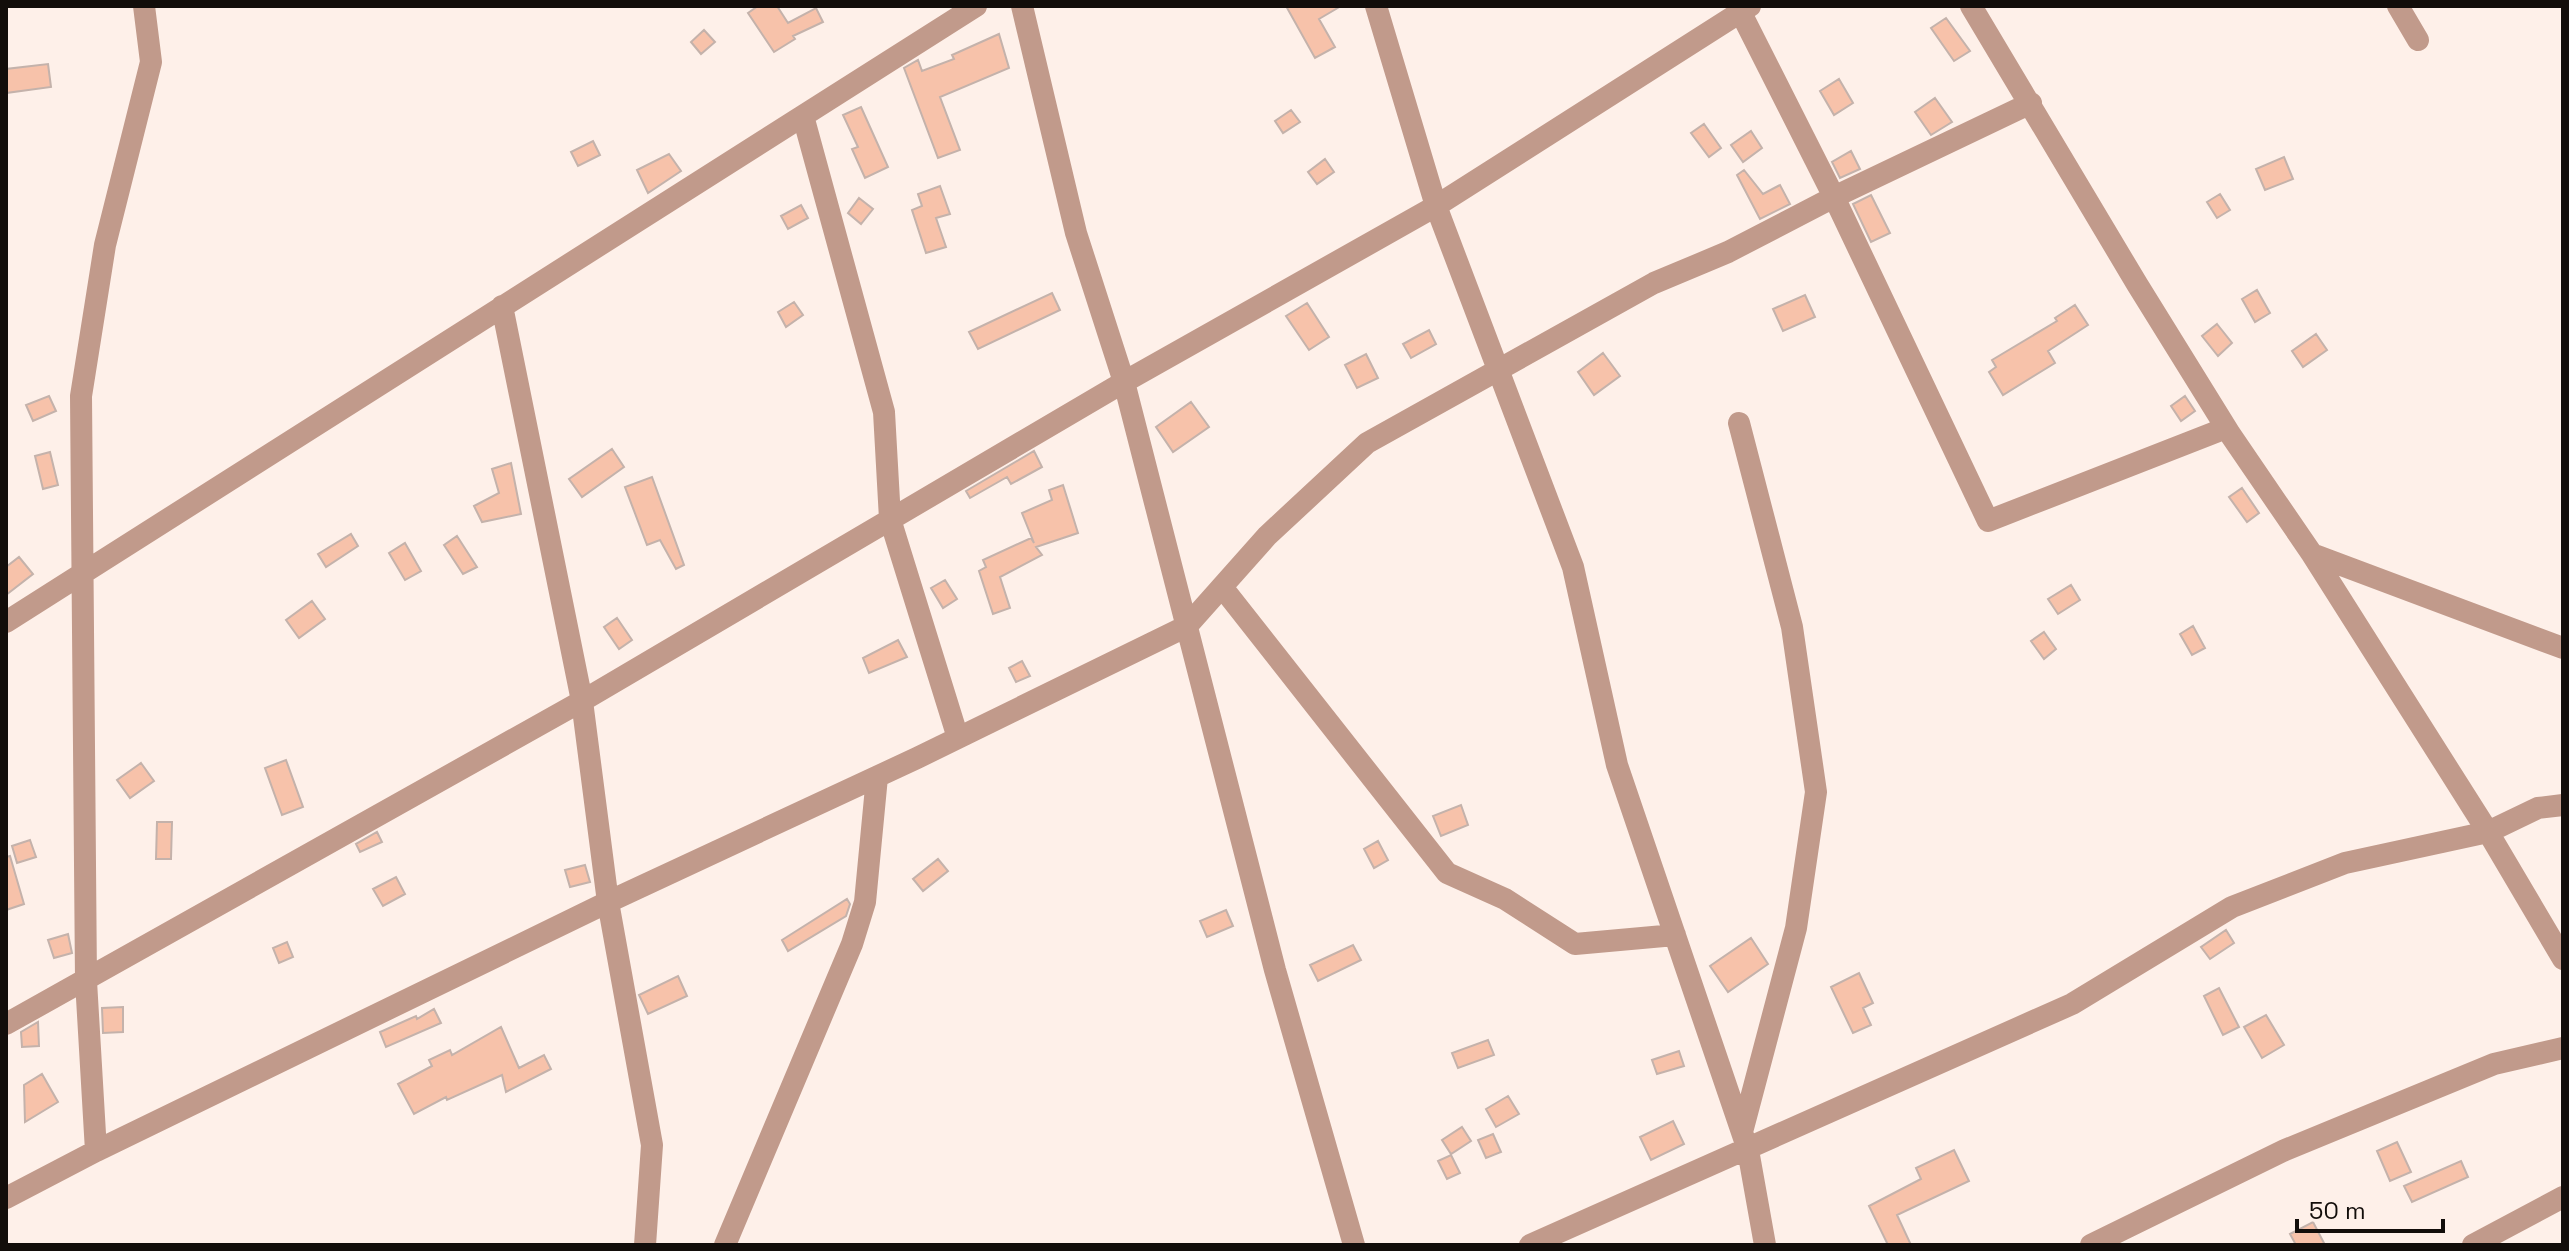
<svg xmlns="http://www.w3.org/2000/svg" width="2569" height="1251" viewBox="0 0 2569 1251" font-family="'Space Grotesk',sans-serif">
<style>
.building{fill:#f7c2aa;stroke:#c4b2ab;stroke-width:2}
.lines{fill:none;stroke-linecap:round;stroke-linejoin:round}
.street{stroke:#c19a8b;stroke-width:22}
</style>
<rect width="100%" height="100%" fill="#fef0e9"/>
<path class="building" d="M758,6H777L788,23L816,8L823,22L793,36L795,39L774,52L748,13Z
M1286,6H1341L1319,19L1335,47L1315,58Z
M1946,18L1970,51L1954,61L1931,28Z
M704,30L715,42L701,54L691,42Z
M999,34L1009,68L940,97L960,150L938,158L904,68L918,60L922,71L954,59L952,55Z
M48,64L51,87L6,93V69Z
M1839,79L1853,103L1834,115L1820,91Z
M1935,98L1952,122L1931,135L1915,112Z
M861,107L888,167L865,178L852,149L858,147L843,115Z
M1291,110L1300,122L1283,133L1275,121Z
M1704,124L1721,148L1709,157L1691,133Z
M1751,131L1762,148L1743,162L1731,145Z
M593,141L600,155L578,166L571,152Z
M1851,151L1860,169L1840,178L1832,162Z
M669,154L681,171L648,193L637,170Z
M2284,157L2293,179L2265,190L2256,169Z
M1325,159L1334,172L1317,184L1308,172Z
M1744,170L1763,194L1780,185L1790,204L1760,219L1737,175Z
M940,186L950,214L936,218L946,247L926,253L912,210L922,206L918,194Z
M2220,194L2230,210L2217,218L2207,202Z
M1871,195L1890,233L1871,242L1853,204Z
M859,198L873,209L861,224L848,213Z
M801,205L808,218L788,229L781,216Z
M2257,290L2270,313L2255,322L2242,299Z
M1052,293L1060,310L978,349L969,332Z
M1805,295L1815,317L1783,331L1773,309Z
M794,302L803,315L786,327L778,312Z
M1307,303L1329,337L1309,350L1286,316Z
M2075,305L2088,325L2048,351L2055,363L2003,395L1989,372L1996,367L1992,360L2057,321L2055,318Z
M2217,324L2232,343L2218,356L2202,336Z
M1429,330L1436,344L1411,358L1403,344Z
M2316,334L2327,350L2303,367L2292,351Z
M1603,353L1620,376L1594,395L1578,372Z
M1366,354L1378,378L1357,388L1345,365Z
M49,396L56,411L33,421L26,405Z
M2185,396L2195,411L2181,421L2171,406Z
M1191,402L1209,427L1173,452L1156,427Z
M612,449L624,467L582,497L569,479Z
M1034,451L1042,467L1011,484L1007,477L970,498L966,491Z
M50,452L58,485L43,489L35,456Z
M511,463L521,514L482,522L474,506L499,493L492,469Z
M652,477L684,565L676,569L660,540L647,545L625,487Z
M1063,485L1078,533L1036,547L1042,555L1000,577L1010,608L993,614L979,571L986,567L983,560L1031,538L1034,543L1022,513L1052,500L1049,490Z
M2242,488L2259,513L2247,522L2229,497Z
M351,534L358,546L326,567L318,554Z
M457,536L477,567L463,574L444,545Z
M405,543L421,571L405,580L389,553Z
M19,557L33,574L6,595V567Z
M945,580L957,599L943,608L931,588Z
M2071,585L2080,600L2058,614L2048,599Z
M312,601L325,619L299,638L286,620Z
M617,618L632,640L619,649L604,627Z
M2193,626L2205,648L2192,655L2180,634Z
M2044,632L2056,649L2044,659L2031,641Z
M898,640L907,657L869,673L863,658Z
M1022,661L1030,676L1016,682L1009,668Z
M286,760L303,807L282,815L265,768Z
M141,763L154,781L130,798L117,780Z
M1461,805L1468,825L1441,836L1433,816Z
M157,822H172L171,859H156Z
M377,832L382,842L360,852L356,844Z
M30,840L36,857L17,863L12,846Z
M1378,841L1388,860L1374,868L1364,849Z
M10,856L24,904L6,910V857Z
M938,859L948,871L923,891L913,879Z
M585,865L590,882L570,887L565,870Z
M396,877L405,894L383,906L373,889Z
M847,899L850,904L846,916L788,951L782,940Z
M1226,910L1233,926L1207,937L1200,921Z
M2226,930L2234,943L2210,959L2201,947Z
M68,934L72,953L54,958L48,940Z
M1751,938L1768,964L1728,992L1710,966Z
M287,942L293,957L279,963L273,948Z
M1353,945L1361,960L1318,981L1310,965Z
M1859,973L1873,1003L1863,1008L1871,1025L1853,1033L1831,987Z
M678,976L687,996L648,1014L639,995Z
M2219,988L2239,1027L2223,1035L2204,996Z
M123,1007V1032L103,1033L102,1008Z
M434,1009L441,1023L386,1047L380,1032L416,1016L417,1019Z
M2266,1015L2284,1045L2262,1058L2244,1027Z
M38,1022L39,1046L22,1047L21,1032Z
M501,1027L519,1068L544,1055L551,1069L506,1092L502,1075L447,1100L446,1097L414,1114L398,1084L432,1066L429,1060L450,1050L452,1055Z
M1488,1040L1494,1055L1458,1068L1452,1053Z
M1679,1051L1684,1066L1657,1074L1652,1060Z
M42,1074L58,1102L25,1122L24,1085Z
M1508,1096L1519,1114L1496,1127L1486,1109Z
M1673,1121L1684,1144L1651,1160L1640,1137Z
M1462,1127L1471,1141L1451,1154L1442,1140Z
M1493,1134L1501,1152L1486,1158L1478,1140Z
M2397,1142L2411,1172L2390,1181L2377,1151Z
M1954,1150L1969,1181L1897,1215L1911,1245H1888L1869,1206L1921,1179L1916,1168Z
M1451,1155L1460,1173L1447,1179L1438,1161Z
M2461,1161L2468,1177L2412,1202L2404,1186Z
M2313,1222L2325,1245H2296L2290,1234Z"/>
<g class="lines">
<path class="street" d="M1022,6L1076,233L1124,382L1275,970L1354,1245
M1376,6L1436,206L1573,567L1617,765L1748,1150L1765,1245
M1971,6L2137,284L2230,434L2312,554L2488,832L2563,959
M2398,6L2418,40
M1740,11L1834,197L1988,521L2226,428
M803,116L884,412L890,519L958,738
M502,306L582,701L608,902L652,1145L645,1245
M1739,423L1792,627L1816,792L1796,928L1742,1132
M2312,554L2563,648
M1222,587L1447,873L1505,899L1575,944L1675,935
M6,622L976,6
M6,1024L582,701L1124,382L1436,206L1750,6
M96,1151L86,981L81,396L105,245L151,62L144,6
M6,1198L96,1151L608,902L917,758L1187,626L1267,536L1367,443L1654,283L1728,252L1834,197L2031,103
M725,1245L852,944L865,902L877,777
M1530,1245L2072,1004L2232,907L2345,863L2488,832L2538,808L2563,805
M2091,1245L2285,1150L2494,1064L2563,1048
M2473,1245L2563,1197"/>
</g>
<rect width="2569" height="1251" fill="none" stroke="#120d0a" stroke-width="16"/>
<path d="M2297 1219v12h146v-12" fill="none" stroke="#120d0a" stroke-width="4"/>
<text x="2309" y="1219" font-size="24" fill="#120d0a" stroke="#fef0e9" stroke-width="6" paint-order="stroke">50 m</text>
</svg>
